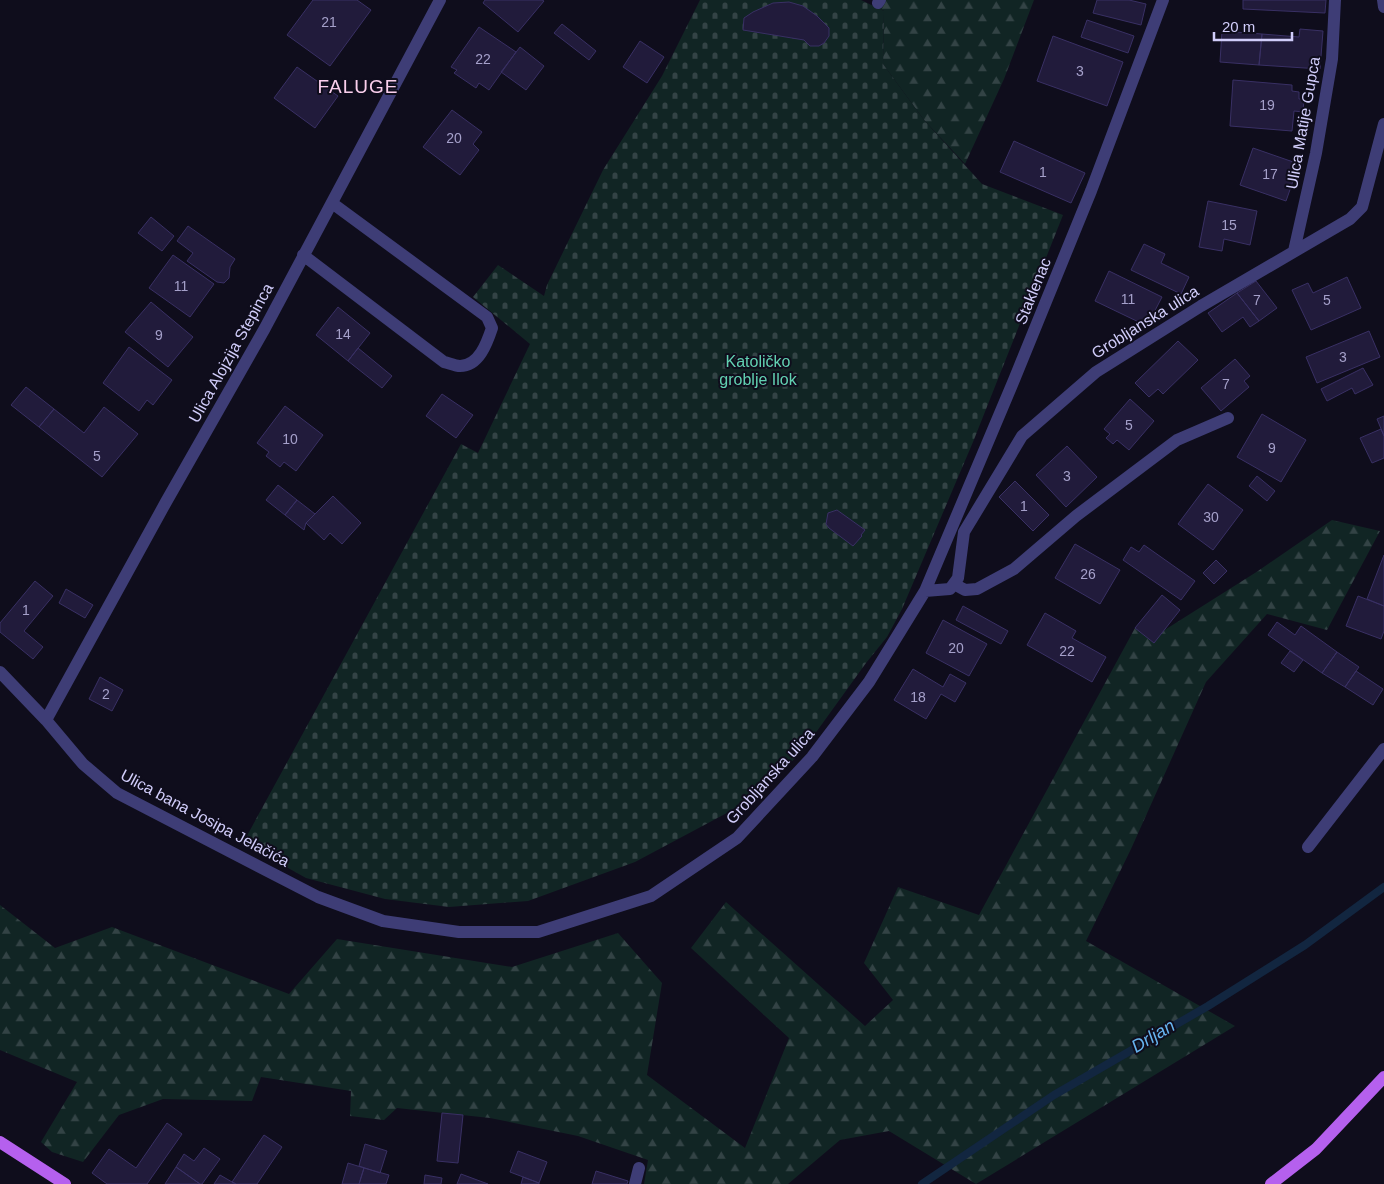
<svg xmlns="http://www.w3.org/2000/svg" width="1384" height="1184" viewBox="0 0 1384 1184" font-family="Arial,sans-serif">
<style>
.forest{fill:url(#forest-firs)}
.cemetery{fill:url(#cemetery-stones)}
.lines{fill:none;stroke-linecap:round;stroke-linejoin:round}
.stream{stroke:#122640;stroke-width:8}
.building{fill:#211b3b;stroke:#393064}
.minor{stroke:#3e3d76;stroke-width:12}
.major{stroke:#b560ee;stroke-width:12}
.labels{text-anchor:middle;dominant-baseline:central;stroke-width:4;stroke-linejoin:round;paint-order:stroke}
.number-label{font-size:14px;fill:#a5a0ca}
.street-label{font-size:16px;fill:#d1cdfa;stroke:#0f0d1c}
.park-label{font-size:16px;fill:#62d1b2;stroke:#0f0d1c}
.water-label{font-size:18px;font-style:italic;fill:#66b3ef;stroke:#0f0d1c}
.quarter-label{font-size:19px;letter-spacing:1px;fill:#facfec;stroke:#0f0d1c}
</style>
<defs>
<pattern id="forest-firs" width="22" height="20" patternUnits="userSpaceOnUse" patternTransform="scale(1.25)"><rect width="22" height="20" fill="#112524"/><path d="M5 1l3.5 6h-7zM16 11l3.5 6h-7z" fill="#334345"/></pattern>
<pattern id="cemetery-stones" width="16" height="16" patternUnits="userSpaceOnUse" patternTransform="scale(1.25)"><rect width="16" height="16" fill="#112524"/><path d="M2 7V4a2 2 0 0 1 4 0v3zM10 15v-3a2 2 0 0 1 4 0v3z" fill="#334345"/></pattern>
</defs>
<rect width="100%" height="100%" fill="#0f0d1c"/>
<path class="forest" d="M880,0H1034L1004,79L965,164L924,120L883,64L884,11L876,7Z
M1332,520L1380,531L1327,630L1267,614L1206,682L1131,849L1086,941L1235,1026L976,1184L889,1131L840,1140L788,1184H644L648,1160L578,1136L490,1118L397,1108L384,1120L350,1116L351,1091L261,1077L252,1101L163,1099L119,1115L83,1162L52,1152L41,1142L77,1082L0,1050V905L55,948L112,927L289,994L337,939L512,967L618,933L662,983L647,1075L745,1148L789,1038L691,948L726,902L865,1026L893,1000L864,963L898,887L979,915L1135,628L1154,643L1163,631L1258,571Z"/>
<path class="cemetery" d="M700,0H861L884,11L883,64L924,120L982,184L1063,215L973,442L902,609L887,637L866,663L804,749L764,790L725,814L635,862L528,901L449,907L385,899L306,878L243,843L461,444L478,453L530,344L473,297L498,265L544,296L547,285L603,170L662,76Z"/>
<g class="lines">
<path class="stream" d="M922,1184L1054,1095L1208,1006L1305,945L1384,887"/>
</g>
<path class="building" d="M313,0H357L371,10L330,66L287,35Z
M485,0H542L544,1L518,32L483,3Z
M1097,0H1129L1146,4L1141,25L1093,13Z
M1243,0H1326L1325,13L1243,9Z
M789,2L803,6L817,16L829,28V36L824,43L819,46H810L804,40L743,30L744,18L753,12L773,3Z
M1087,20L1134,36L1128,53L1081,37Z
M562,24L596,51L589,60L554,33Z
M479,27L516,52L489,90L479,83L476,88L454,73L457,70L451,67Z
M1300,29L1323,31L1320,69L1259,65L1262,34L1299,37Z
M1222,31L1262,34L1259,65L1220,62Z
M1053,36L1123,62L1107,106L1037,81Z
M640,41L664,57L647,83L623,67Z
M520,47L544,66L526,90L501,72Z
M297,67L338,96L315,128L274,98Z
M1233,80L1292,85V91L1299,92V99H1304L1303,112L1294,111L1292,131L1230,126Z
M452,110L482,132L473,144L479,150L460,175L423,147Z
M1014,141L1085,173L1071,203L1000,172Z
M1253,148L1299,164L1286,201L1240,185Z
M1208,201L1257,211L1250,245L1224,239L1222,251L1199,247Z
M151,217L174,236L162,251L138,233Z
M188,226L235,259L230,267L229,278L224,283L217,282L187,261L193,253L177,241Z
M1144,244L1165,254L1161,263L1189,277L1181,294L1131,270Z
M173,255L214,284L190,317L149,288Z
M1109,271L1162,297L1147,326L1095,301Z
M1347,277L1361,308L1311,330L1292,290L1308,283L1313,293Z
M1256,281L1277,308L1259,321L1237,293Z
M1237,293L1259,321L1250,327L1243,317L1222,332L1208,313Z
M151,302L193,337L168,367L125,332Z
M338,307L370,333L348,361L316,335Z
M1369,331L1380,357L1317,383L1306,357Z
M1178,341L1198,360L1163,394L1158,389L1149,397L1135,383Z
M129,347L172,380L153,405L147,400L139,411L103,383Z
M358,348L392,376L382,388L348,361Z
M1235,359L1250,376L1244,381L1249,387L1221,411L1201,388Z
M1363,368L1373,385L1355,394L1352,388L1327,401L1321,389Z
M26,387L54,409L39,427L11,405Z
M442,394L473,415L456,438L426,416Z
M1130,399L1154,421L1129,450L1117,440L1113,444L1106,438L1110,434L1104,429Z
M285,406L323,435L296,471L284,462L280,467L266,456L269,452L257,443Z
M104,407L138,434L102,477L39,427L54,409L84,433Z
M1262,414L1306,440L1281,482L1237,457Z
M1384,416V436L1377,419Z
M1381,429L1384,436V458L1372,463L1360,438Z
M1067,446L1097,477L1066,507L1036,475Z
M1257,476L1275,491L1267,501L1249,486Z
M1015,481L1049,515L1033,531L999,497Z
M1208,484L1243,510L1213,550L1178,524Z
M278,485L297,500L285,515L266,500Z
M333,496L361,523L342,544L330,533L324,540L306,523Z
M297,500L315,514L306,523L304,530L285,515Z
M837,510L865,530L861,535L862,536L853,546L829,528L826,524L828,513Z
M1075,544L1120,570L1100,604L1055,578Z
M1144,545L1195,581L1181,600L1123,560L1131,547L1139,552Z
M1384,555V606L1367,599Z
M1216,560L1227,571L1214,584L1203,573Z
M35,581L53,596L24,631L43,647L33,659L0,632V623Z
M66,589L93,605L85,618L59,603Z
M1162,595L1180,610L1154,643L1135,628Z
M1358,596L1384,606V631L1381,639L1346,626Z
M963,606L1008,631L1001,644L956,620Z
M1045,613L1076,631L1072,638L1106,657L1092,682L1027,645Z
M943,620L987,644L969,676L926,653Z
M1277,622L1295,635L1301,626L1337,652L1322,673L1268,635Z
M1290,651L1303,660L1294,672L1281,663Z
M1337,652L1359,667L1345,687L1322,673Z
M913,669L943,687L950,674L966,683L955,702L941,694L926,719L894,700Z
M1356,671L1383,689L1373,705L1345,687Z
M100,677L123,690L112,711L89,699Z
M442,1113L463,1115L458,1163L437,1161Z
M167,1123L182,1134L147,1184H107L92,1173L109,1149L136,1168Z
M264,1135L282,1147L257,1184H236L232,1182Z
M365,1144L387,1151L380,1173L359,1166Z
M204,1148L220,1159L202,1184H200L176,1167L184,1154L194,1161Z
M518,1151L547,1162L539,1183L510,1172Z
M348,1163L364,1168L359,1184H342Z
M176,1167L200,1184H165Z
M364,1168L389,1175L386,1184H359Z
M596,1171L628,1181L627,1184H592Z
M461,1174L488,1184H457Z
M220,1175L232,1182L236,1184H214Z
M425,1175L442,1178L441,1184H424Z
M523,1177L539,1183V1184H521Z"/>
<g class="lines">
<path class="minor" d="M1383,0L1384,7
M878,3L880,0
M1294,251L1316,153L1332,59L1335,0
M303,255L444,362C449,363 455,366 460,366C479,366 487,343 492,328L487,317L332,203
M954,584L965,590L977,589L1014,569L1076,516L1177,440L1228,418
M925,591L1014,380L1091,191L1163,0
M0,672L46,720L83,764L117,793L318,897L383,921L459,932H538L651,896L737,838L812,757L869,682L925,591L950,589L958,578L964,532L1022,436L1096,372L1201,306L1350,219L1362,207L1384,124
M46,720L166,502L265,328L440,0
M1308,847L1384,749
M635,1184L639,1168"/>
<path class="major" d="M0,1142L65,1184
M1271,1184L1316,1149L1384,1077"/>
</g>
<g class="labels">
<g class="number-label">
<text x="329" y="22">21</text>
<text x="483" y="59">22</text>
<text x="1080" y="71">3</text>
<text x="1267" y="105">19</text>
<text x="454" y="138">20</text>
<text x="1043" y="172">1</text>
<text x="1270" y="174">17</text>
<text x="1229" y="225">15</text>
<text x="181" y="286">11</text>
<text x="1128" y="299">11</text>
<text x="1257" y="300">7</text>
<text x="1327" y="300">5</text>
<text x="343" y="334">14</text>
<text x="159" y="335">9</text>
<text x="1343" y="357">3</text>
<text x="1226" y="384">7</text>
<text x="1129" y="425">5</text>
<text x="290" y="439">10</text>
<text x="1272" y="448">9</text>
<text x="97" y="456">5</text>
<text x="1067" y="476">3</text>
<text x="1024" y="506">1</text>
<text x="1211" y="517">30</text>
<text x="1088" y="574">26</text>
<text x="26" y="610">1</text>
<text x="956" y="648">20</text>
<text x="1067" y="651">22</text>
<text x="106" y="694">2</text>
<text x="918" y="697">18</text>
</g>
<g class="street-label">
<text transform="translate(1303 123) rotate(-80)">Ulica Matije Gupca</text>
<text transform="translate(1033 291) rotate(-68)">Staklenac</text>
<text transform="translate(1145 322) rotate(-32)">Grobljanska ulica</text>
<text transform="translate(231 353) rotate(-61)">Ulica Alojzija Stepinca</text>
<text transform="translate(770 776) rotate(-48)">Grobljanska ulica</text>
<text transform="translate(205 818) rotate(28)">Ulica bana Josipa Jelačića</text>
</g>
<g class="park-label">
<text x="758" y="361">Katoličko<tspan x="758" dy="18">groblje Ilok</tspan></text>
</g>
<g class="water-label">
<text transform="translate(1153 1036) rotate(-31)">Drljan</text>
</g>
<g class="quarter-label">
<text x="358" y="86">FALUGE</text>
</g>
</g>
<path d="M1214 32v8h78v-8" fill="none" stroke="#d1cdfa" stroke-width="2.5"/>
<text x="1222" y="32" font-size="15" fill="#d1cdfa" stroke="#0f0d1c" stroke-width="4" paint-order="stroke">20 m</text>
</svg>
